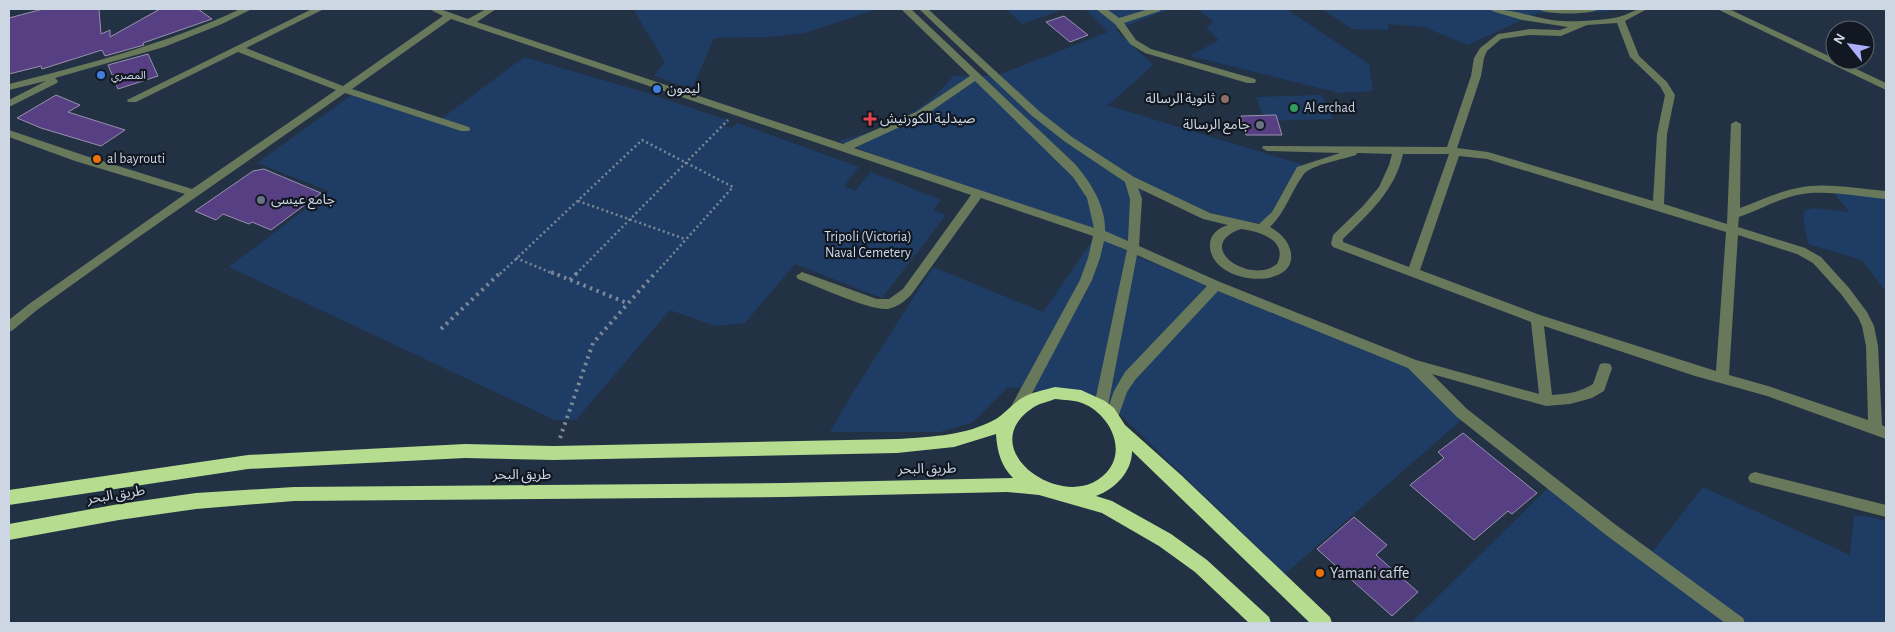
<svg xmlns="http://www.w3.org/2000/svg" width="1895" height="632" viewBox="0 0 1895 632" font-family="'Alegreya Sans','Noto Sans Arabic',sans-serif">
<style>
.green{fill:#1f3d64}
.building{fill:#573f83;stroke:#9991ad}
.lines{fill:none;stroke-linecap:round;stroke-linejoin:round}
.path-far1{stroke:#7b8796;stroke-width:2.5;stroke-dasharray:2 3;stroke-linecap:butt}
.path{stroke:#7b8796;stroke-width:4;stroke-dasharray:2.5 4.5;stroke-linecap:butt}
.minor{fill:#68785a;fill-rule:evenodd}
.highway{fill:#b6dc8f;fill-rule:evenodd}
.shop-dot{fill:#3f7fe0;stroke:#121821;stroke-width:2}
.education-dot{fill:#8d6e63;stroke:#121821;stroke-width:2}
.leisure-dot{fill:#2e9e5b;stroke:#121821;stroke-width:2}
.health-dot{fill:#e0444e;stroke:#121821;stroke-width:2}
.worship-dot{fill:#6b7280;stroke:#121821;stroke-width:2}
.food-dot{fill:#e8710a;stroke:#121821;stroke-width:2}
.labels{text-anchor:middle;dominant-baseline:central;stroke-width:4.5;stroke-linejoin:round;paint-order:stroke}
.far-poi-label{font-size:11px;fill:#cdd7e3;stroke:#121821;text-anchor:start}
.poi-label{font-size:14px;fill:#cdd7e3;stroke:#121821;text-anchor:start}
.park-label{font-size:14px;fill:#cfdcee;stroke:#121821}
.street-label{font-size:14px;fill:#cdd7e3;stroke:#121821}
.near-poi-label{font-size:16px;fill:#cdd7e3;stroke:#121821;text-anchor:start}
</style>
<rect width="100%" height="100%" fill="#223144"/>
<path class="green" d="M633,9H877L805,33L768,37L714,38L692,89L654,76L665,62Z
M1006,9H1065L1022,24Z
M1085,9H1169L1116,30L1153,65L1111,103L1106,105L1304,165C1283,188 1278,195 1271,225L1234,219L1194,208L1143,189L1131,254L1418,368L1465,417L1285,574L1105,400L1008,387L972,423L940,432H830L850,397L933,267L1043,312L1095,237L839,141C883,130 925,113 953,76H996L1108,32Z
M1197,9H1286L1369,64L1373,91L1339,93L1190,56L1219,40L1206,27L1214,22Z
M1322,9H1615L1604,12L1538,13L1467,45L1424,27L1389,24L1388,30L1352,29Z
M524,57L644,92L730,121L725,126L732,128L738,123L859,167L844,186L855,191L871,172L941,200L933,210L946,215L882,298L795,264L745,323L715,326L670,310L576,420H555L229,267L329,191L257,163L356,92L441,119Z
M1322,95L1333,119L1265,121L1256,97Z
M1832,190L1886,194V292L1862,260L1808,244L1803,217L1805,210L1814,208L1849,212Z
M1552,484L1653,551L1703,487L1850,555L1854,515L1876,518L1886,521V623H1411Z"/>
<path class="building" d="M43,9H99L101,34L110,30V37L160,9H198L212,19L143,43L144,45L105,56L102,50L42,69L41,66L9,74V18Z
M1064,16L1088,35L1070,42L1046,22Z
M148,54L158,76L118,89L108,65Z
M56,95L80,105L68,112L125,130L101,146L41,128L17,118Z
M1276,115L1282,135H1246L1241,116Z
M264,169L321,193L271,230L252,222L249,224L223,214L216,220L195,211L253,171Z
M1463,433L1537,493L1512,514L1508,511L1474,540L1410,485L1444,458L1438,452Z
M1354,517L1387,545L1376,555L1418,592L1392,616L1317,549Z"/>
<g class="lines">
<path class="path-far1" d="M578,201L685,239
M516,258L554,274
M500,274L642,140L733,187L655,274
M576,274L728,120"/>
<path class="path" d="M551,272L627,303
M570,280L578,272
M441,329L501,272
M560,438L593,343L656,272"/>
<path class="minor" d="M240,9H252L222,24L164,47L55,78L58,81L57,83L9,107V100L46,81L9,90V84C88,64 166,44 240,9Z
M312,9H324L246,48L343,86L443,16L429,9H440L468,19L486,9H496L477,22L843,144L916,112L970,76L901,9H911L1075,164C1091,183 1106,206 1105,231L1128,241L1130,199L1125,182L1064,141L1031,115L919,9H928L1039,111L1072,137L1134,177L1210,213L1259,224L1272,212L1297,167L1340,153L1267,151L1262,148L1263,146L1447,147L1471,76L1474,58L1480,48L1498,34L1530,29L1560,30L1568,27L1522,20L1492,11L1491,9C1515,9 1539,20 1563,21C1575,22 1607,20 1618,17C1631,14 1632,9 1647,9L1625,21L1639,56L1667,82L1675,95L1667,134L1664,204L1727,224L1731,124L1736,121L1741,124L1740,208C1759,201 1777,192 1798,188C1825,182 1858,189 1886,191V199C1858,197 1825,189 1797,195C1776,200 1759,210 1739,217L1738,227L1805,248L1821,257L1849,288L1867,312L1874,326L1878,346L1882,425L1886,427V439L1767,396L1695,376L1544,326L1552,395C1568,394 1580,392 1593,384L1600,364L1605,363L1610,364L1612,368L1604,391L1592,398L1570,404L1546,406L1432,374L1467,409L1616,525L1743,618L1745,623H1725L1606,535L1457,417L1408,368L1218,291L1135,380L1127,392L1117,420L1112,422L1107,420L1105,416L1114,391L1125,372L1207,286L1137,255L1108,406L1106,410L1101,411L1096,410L1094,406L1127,250L1104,241L1100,258L1092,280L1020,416L1015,418L1010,416L1008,412L1080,280L1088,258L1093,236L981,198L911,295C904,302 897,307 888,309C870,311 817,286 798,279L796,276L802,272L877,299H889L903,289L971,195L451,19L352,89L469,127L470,129L469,131H461L345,93L133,241L37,310L13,330L9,332V320L29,304L185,194L75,161L9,137V130L83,155L192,189L336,90L238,52L136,102H128L127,100ZM1617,23L1630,57L1660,86L1665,95L1657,134L1653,201L1488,152L1457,148L1481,76L1484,58L1487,51L1501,39L1530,35L1561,36L1587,25ZM975,81L1073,177L1087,198L1094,228L854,148L924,116ZM1357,153L1392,154L1389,165L1379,187L1363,206L1333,235L1331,244L1333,247L1531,322L1539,394L1416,360L1220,282L1139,246L1142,199L1138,188L1203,219L1228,225C1218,228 1209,235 1210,247C1213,287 1303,291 1290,249C1287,239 1279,232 1270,227C1286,212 1291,191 1304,174C1311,165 1344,159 1356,155ZM1403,154H1449L1409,267L1343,242V239C1369,213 1395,191 1403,154ZM1459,156L1487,159L1726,232L1716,371L1540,315L1420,270ZM1241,229C1258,231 1289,240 1277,264C1250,286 1192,246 1241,229ZM1738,235L1797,254L1813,263L1841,294L1858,317L1862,326L1866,346L1868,420L1768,386L1729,375Z
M1096,9H1107L1119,18L1149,9H1161L1160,11L1124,23L1136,40L1151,49L1255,79L1256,81L1255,83H1247L1145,53L1130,44L1115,24Z
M1538,9H1599C1590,15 1547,15 1538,9Z
M1717,9H1729L1886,83V90Z
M1755,472L1886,505V517L1750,482L1748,478L1750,474Z"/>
<path class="highway" d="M1055,387L1081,390L1105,401L1114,408L1125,425L1181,475L1330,617L1332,623H1310L1132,451C1132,472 1115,489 1096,496L1112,501L1171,534L1207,560L1269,617L1271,623H1249L1195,572L1159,546L1102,513L1039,495L1007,492L784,497L294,501L196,509L119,520L9,540V524L119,504L196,493L294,487L784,483L1013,478C1001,466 997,451 996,434L954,447L897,453L554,460L465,458L248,469L9,505V490L248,455L465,444L554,446L897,439C928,437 960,436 988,423C1003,417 1009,406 1022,398C1031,392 1045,390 1055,387ZM1055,399C1064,400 1074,400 1082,403C1106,412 1126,444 1110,468C1073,521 967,450 1034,407C1040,403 1048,402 1055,399Z"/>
</g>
<g class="shop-dot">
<circle cx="101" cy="75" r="5"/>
<circle cx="657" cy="89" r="5"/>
</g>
<circle class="education-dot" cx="1225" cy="99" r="5"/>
<circle class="leisure-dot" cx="1294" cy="108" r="5"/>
<path class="health-dot" d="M867.5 111.5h5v5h5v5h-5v5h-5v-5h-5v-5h5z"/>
<g class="worship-dot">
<circle cx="1260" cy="125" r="5"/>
<circle cx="261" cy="200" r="5"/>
</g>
<g class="food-dot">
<circle cx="97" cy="159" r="5"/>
<circle cx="1320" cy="573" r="5"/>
</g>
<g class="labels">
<g class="far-poi-label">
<text x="111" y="75">المصري</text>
</g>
<g class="poi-label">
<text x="667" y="89">ليمون</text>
<text x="1215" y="99" text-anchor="end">ثانوية الرسالة</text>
<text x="1304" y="108">Al erchad</text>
<text x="880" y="119">صيدلية الكورنيش</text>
<text x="1250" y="125" text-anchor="end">جامع الرسالة</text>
<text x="107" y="159">al bayrouti</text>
<text x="271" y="200">جامع عيسى</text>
</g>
<g class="park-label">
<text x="868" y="237">Tripoli (Victoria)<tspan x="868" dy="16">Naval Cemetery</tspan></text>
</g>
<g class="street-label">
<text transform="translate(927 469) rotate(-1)">طريق البحر</text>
<text x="522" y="475">طريق البحر</text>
<text transform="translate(116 495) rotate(-9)">طريق البحر</text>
</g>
<g class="near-poi-label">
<text x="1330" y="573">Yamani caffe</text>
</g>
</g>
<rect width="1895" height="632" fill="none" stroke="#cdd7e3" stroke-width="20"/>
<g transform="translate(1850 45) rotate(300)"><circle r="24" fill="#121821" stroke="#5d646f"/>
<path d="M0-4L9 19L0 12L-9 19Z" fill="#adaffb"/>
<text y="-8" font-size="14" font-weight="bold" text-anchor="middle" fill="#cdd7e3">N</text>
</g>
</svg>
